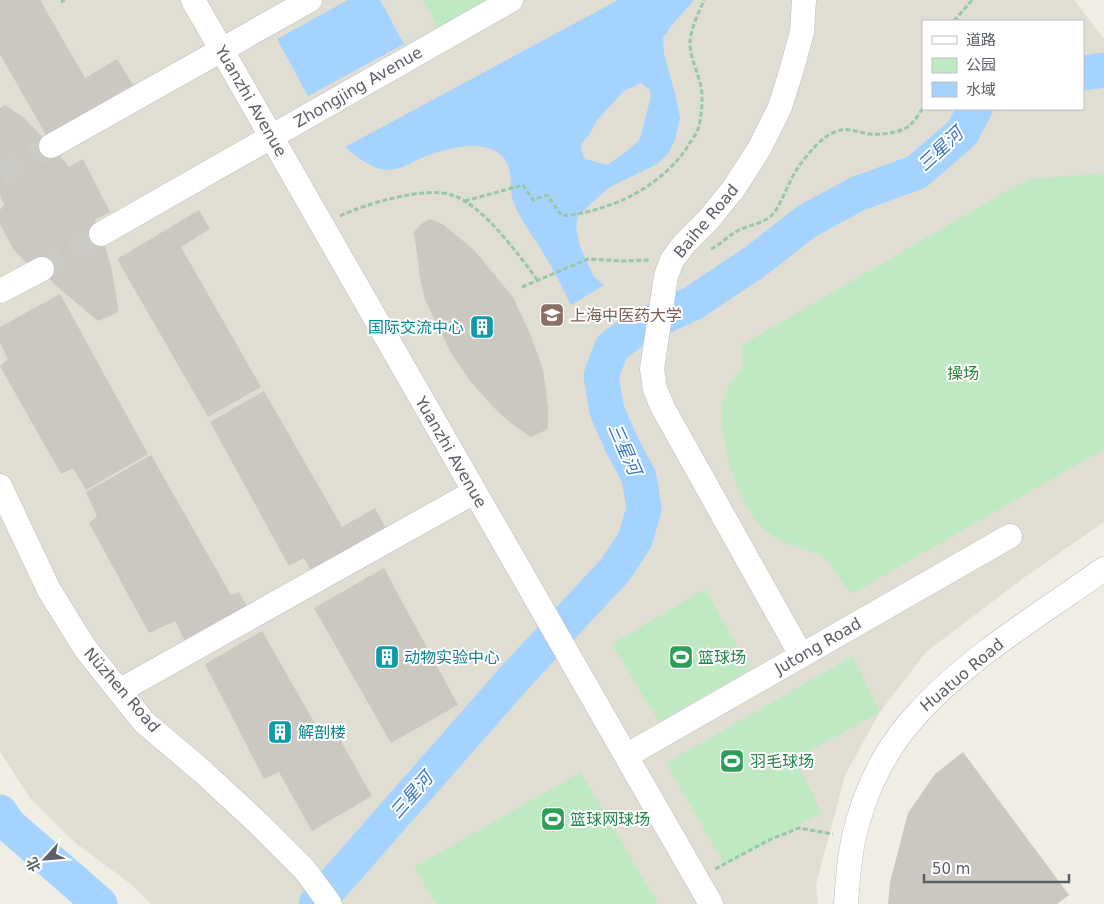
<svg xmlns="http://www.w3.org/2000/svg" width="1104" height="904" viewBox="0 0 1104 904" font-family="'DejaVu Sans','Noto Sans SC',sans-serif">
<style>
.education{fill:#e0ddd3;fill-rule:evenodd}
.green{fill:#bfe9c2}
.water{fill:#a5d3ff;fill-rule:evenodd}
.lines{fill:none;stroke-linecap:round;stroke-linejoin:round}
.river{stroke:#a5d3ff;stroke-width:35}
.building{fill:#cbc8c1}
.minor-tunnel{stroke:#cbcac4;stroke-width:24;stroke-dasharray:24 12;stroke-linecap:butt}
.minor-casing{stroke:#b9bcc1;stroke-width:25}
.path{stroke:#96c8a8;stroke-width:3;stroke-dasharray:5 2.5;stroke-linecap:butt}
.minor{stroke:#fff;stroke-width:24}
.labels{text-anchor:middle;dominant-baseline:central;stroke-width:4;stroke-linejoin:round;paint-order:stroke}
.street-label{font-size:16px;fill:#5c6066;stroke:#fff}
.education-label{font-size:16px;fill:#785e54;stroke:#fff;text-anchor:start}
.culture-label{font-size:16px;fill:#0d838f;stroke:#fff;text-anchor:start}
.park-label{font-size:16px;fill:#2e8337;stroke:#fff}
.leisure-label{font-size:16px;fill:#27864d;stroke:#fff;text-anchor:start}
.water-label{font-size:18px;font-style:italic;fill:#3c76c3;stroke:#fff}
</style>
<rect width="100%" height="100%" fill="#f0eee4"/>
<path class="education" d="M0,0H1074L1104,39V522L1025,577L926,652L880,712L845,775L816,885L818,904H151L132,885L73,841L30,798L0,752ZM923,21H1083V109H923Z"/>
<path class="green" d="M423,0H489L439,29Z
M1095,174L1104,176V449L852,594C845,586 828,559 821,555C816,551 808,551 803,549C790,545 775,538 765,530C739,510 716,433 723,402C726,389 735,376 743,366L742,345L1010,189L1031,179Z
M705,589L750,670L659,722L612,644Z
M853,656L880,712L795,759L822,813L724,864L666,763Z
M581,772L658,904H436L414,867Z"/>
<path class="water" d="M348,0H380L404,44L308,96L277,39Z
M618,0H694L672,25L663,38L664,54L676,97L680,118L675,140L668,154L657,164L608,188L578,216L576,227L579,244L594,277L604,285L571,305C562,287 553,268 542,251C532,234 520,220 513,201C508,186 515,167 501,155C481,138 445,149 424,157C410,162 398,173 381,169C369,167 355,155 345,147ZM641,83L649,89L651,96L640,139L630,149L607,165L585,159L581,150L582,143L589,135L598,119L624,91Z"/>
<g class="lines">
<path class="river" d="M1083,73L1104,70
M0,812L9,825L100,904
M316,904L517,675L615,570L635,540L644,509L639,477L622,445L607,411L601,376L612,347L635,330L693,303L756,261L807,221L857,194L917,172L962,133L975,109"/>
</g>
<path class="building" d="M0,0H40L85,78L117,59L133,85L46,135L0,54Z
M5,105L24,118L45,139L69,167L83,159L110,212L95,220L105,245L112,271L118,306L117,313L98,321L53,283L36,262L27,264L13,249L0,224V210L4,205L0,195V108Z
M199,210L210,229L181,247L261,387L208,417L117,259Z
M430,219L444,225L474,250L513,297L531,336L543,369L548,407V429L531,437L512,424L497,411L471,382L451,353L425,300L420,278L414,232L421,224Z
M60,294L148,454L86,490L73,468L61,474L0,366L8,359L0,343V327Z
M264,391L342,527L375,508L389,534L314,576L304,558L289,566L210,422Z
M151,455L231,595L239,592L248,608L186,643L175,621L149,633L89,523L97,516L86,492Z
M384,568L458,705L391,743L314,608Z
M262,631L322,736L334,729L372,796L312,831L279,772L264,779L205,664Z
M963,752L1069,895L1057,904H888L890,882L908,813L935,774Z"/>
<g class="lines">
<path class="minor-tunnel" d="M0,174L51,146
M42,269L101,234"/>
<defs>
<path id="minor" d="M193,0L711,904
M51,146L310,0
M101,234L511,0
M0,291L42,269
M0,486L49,590L85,648L119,691L144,722L203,772L258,823L305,870L330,904
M801,655L663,408L655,389L652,369L666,276L672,260L684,244L709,219L734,188L759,149L780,107L791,72L802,32L804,0
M119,691L474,492
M626,756L1010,536
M846,904C848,875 850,846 859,818C870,780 891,741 918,713C969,657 1042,613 1104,569"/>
</defs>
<use href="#minor" class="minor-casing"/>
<path class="path" d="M61,2L65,0
M954,21L972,0
M465,201L523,185L533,200L547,195L562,216C610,211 658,189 686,149C690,142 697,134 699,126C701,117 702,108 702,99C703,80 690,62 690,43C690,30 699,12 704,0
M340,216C365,204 425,186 452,195C483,205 519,255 538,281
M711,249C722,244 728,235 739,230C750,225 765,223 773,214C781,204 785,191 791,180C797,166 815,144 827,136C842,127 848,129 864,133C876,136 898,134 909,126C914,122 919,114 923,108
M522,287L588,259L623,261L650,260
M715,869L769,840L799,828L833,834"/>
<use href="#minor" class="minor"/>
</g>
<defs>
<symbol id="university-square" viewBox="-11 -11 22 22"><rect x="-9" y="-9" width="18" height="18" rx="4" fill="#8d6e63" stroke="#fff"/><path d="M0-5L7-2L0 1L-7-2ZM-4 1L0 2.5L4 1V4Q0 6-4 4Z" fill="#fff"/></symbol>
<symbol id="building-square" viewBox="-11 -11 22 22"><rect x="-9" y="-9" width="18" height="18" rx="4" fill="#0f9aa8" stroke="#fff"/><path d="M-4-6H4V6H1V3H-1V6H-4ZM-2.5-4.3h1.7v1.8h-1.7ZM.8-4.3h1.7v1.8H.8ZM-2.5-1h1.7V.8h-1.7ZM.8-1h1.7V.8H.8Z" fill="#fff"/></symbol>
<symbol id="stadium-square" viewBox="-11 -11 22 22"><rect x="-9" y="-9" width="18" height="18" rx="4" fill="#2e9e5b" stroke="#fff"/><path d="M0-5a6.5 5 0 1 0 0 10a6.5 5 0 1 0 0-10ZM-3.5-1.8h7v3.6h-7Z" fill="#fff"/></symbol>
</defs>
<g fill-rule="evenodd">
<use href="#university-square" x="538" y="301" width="28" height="28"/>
<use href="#building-square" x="468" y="313" width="28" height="28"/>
<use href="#building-square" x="373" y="643" width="28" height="28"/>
<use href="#stadium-square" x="667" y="643" width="28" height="28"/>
<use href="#building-square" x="266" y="718" width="28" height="28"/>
<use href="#stadium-square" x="718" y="747" width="28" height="28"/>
<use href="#stadium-square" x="539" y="805" width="28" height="28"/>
</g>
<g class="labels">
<g class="street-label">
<text transform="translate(358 87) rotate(-30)">Zhongjing Avenue</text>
<text transform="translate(251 101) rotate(60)">Yuanzhi Avenue</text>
<text transform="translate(706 221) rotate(-50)">Baihe Road</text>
<text transform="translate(451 452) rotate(60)">Yuanzhi Avenue</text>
<text transform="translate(818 646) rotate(-30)">Jutong Road</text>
<text transform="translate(962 675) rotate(-40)">Huatuo Road</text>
<text transform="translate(122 690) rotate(49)">Nüzhen Road</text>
</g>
<g class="education-label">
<text x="570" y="315">上海中医药大学</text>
</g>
<g class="culture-label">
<text x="464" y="327" text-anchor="end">国际交流中心</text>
<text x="404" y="657">动物实验中心</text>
<text x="298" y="732">解剖楼</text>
</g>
<g class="park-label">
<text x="963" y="373">操场</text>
</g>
<g class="leisure-label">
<text x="698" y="657">篮球场</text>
<text x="750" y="761">羽毛球场</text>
<text x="570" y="819">篮球网球场</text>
</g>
<g class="water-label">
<text transform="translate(940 149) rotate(-43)">三星河</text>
<text transform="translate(625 449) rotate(66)">三星河</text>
<text transform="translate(411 795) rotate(-49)">三星河</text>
</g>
</g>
<rect x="922" y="20" width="162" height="90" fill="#ffffff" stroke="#bebfc2"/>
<rect x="932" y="36" width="25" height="8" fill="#ffffff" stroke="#bebfc2"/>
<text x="966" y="45" font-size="15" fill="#5c6066">道路</text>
<rect x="932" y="58" width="25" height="15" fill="#bfe9c2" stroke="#bebfc2"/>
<text x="966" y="70" font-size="15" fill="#5c6066">公园</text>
<rect x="932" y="82" width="25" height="15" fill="#a5d3ff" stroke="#bebfc2"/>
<text x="966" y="95" font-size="15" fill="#5c6066">水域</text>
<g transform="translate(45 859) rotate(244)" stroke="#ffffff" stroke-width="4" paint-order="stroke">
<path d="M0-4L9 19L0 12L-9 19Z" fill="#5c6066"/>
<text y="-8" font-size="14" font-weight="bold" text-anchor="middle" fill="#5c6066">北</text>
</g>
<path d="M924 874v8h145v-8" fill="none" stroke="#5c6066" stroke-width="2.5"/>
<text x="932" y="874" font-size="15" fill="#5c6066" stroke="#ffffff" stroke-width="4" paint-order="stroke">50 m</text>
</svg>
